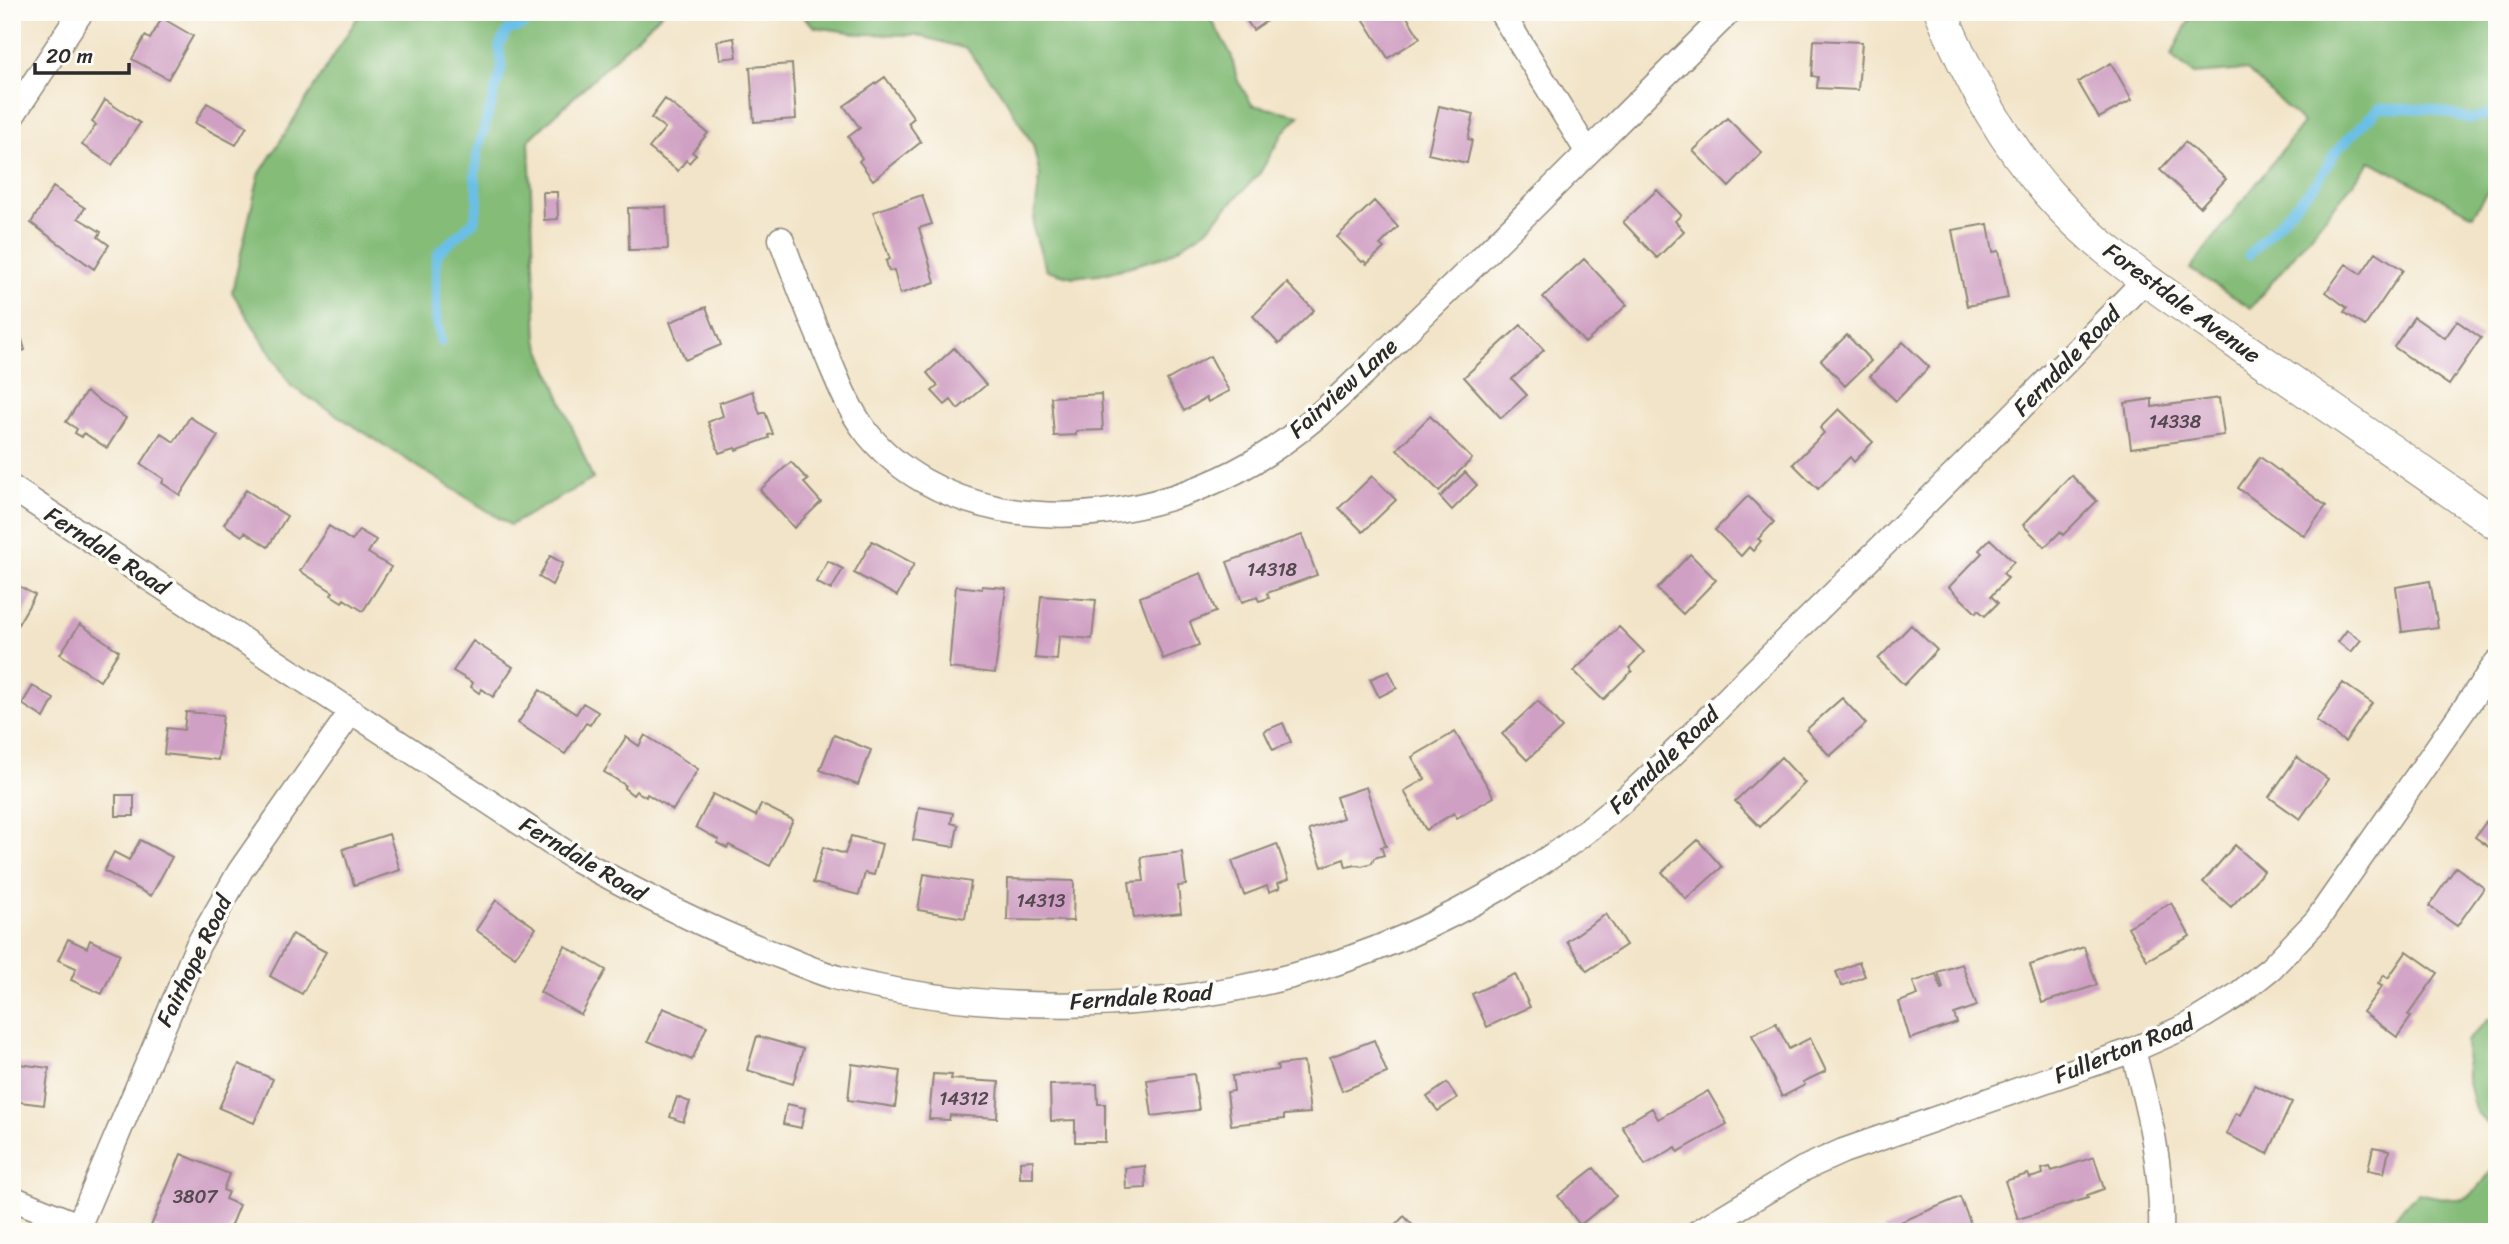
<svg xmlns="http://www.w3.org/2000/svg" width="2509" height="1244" viewBox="0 0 2509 1244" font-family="Sriracha,sans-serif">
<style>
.forest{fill:#84bc78;stroke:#587452;stroke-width:2}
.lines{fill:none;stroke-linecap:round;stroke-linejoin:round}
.stream{stroke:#6bbfe7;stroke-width:10}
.building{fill:#d0a0c4}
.minor-casing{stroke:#8e887a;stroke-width:27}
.tertiary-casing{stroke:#8e887a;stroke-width:34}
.minor{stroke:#fff;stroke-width:24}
.tertiary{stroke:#fff;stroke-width:32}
.labels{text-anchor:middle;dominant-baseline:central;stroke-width:7;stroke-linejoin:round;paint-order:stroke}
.number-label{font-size:19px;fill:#544851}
.street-label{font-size:23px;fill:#2b2b2b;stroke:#fdfcf7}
</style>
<rect width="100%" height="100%" fill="#fdfcf7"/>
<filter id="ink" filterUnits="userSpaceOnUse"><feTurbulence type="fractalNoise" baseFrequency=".0143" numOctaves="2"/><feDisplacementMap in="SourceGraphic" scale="14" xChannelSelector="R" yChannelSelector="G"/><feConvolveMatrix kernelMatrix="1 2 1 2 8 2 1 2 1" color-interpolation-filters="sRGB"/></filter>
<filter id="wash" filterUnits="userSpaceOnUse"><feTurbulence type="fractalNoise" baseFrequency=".00686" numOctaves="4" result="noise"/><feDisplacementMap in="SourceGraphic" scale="28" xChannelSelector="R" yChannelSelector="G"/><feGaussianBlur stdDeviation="1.57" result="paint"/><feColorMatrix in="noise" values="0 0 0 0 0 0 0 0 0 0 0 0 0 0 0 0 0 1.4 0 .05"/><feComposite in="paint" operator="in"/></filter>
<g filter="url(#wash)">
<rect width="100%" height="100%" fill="#f2e4c8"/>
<path class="forest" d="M361,12H663L529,140L537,340L593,479L510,525L291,386L232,292L259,175Z
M798,12H1207L1231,54L1237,79L1252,105L1300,115L1283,133L1260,173L1234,200L1206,230L1166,256L1107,273L1073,277L1046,270L1033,228L1040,176L1033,145L1005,98L967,49L917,35L862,34L815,27Z
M2193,12H2497V177L2473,215L2371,161L2251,308L2190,269L2303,123L2247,70L2194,74L2171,56Z
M2497,1018V1157L2496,1134L2475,1110L2467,1079L2466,1041L2489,1019Z
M2497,1163V1232H2384L2404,1206L2418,1193C2469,1203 2466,1205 2497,1163Z"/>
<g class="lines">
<path class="stream" d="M2249,255L2318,181L2336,151L2379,108L2431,109L2471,119L2497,112
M441,342L436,318V262L438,253L474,221L478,203L475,174L478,150L502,67L499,46L508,30C519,27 532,24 535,12"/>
</g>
<g id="blocks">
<path class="building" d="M1255,12H1276L1277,14L1253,30L1245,18Z
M1359,12H1404L1420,38L1388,58Z
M162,18L193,36L168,79L132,59L145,36L150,39Z
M734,38L737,57L720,59L717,41Z
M1814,40L1862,42L1858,90L1817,88L1818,77L1812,76Z
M2111,63L2132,100L2099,118L2078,82Z
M792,64L796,119L754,122L750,67Z
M885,77L914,118L908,123L921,142L873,180L859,161L862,158L848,137L860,128L844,106Z
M665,99L708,133L692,152L696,155L689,163L686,160L678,171L649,148L665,128L651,118Z
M105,100L140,123L112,165L82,145L96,125L92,122Z
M207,103L247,126L236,145L195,123Z
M1439,106L1474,114L1468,139L1472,140L1467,163L1428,154Z
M1727,118L1762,153L1729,187L1693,151Z
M2185,142L2226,179L2200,207L2160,170Z
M53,187L85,208L78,218L101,232L98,237L109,245L94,269L31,223Z
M1657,190L1681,215L1675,221L1684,231L1657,258L1623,222Z
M543,192H557L558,219L544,220Z
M922,195L932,224L919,228L935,282L900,294L894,270L889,271L886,261L890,259L873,212Z
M1374,201L1398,227L1380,245L1384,248L1367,264L1364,261L1362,262L1337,237Z
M666,207L668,249L629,250L628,208Z
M1988,224L1993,252L1999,251L2008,298L1967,306L1952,230Z
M2376,252L2403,270L2365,326L2344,312L2347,308L2326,292L2346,264L2361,274Z
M1584,259L1627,305L1585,343L1543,297Z
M1287,283L1314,310L1279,344L1253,316Z
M706,307L721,345L685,360L670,322Z
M13,309L25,350L12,354V310Z
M2414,317L2445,338L2457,321L2481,338L2449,385L2394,347Z
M1521,325L1544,350L1512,379L1527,395L1501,418L1464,377Z
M1847,335L1871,361L1845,386L1821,360Z
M1903,342L1929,367L1896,401L1870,376Z
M954,348L986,385L958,409L951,400L945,405L932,391L938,386L927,373Z
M1210,356L1229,391L1208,402L1206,398L1184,411L1167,380Z
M752,391L760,414L765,412L773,434L768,435L769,438L736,450L735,448L719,453L708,422L723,416L719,403Z
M86,392L126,418L107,448L84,433L82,437L75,433L77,429L66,422Z
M1101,394L1103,430L1076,431V435L1054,436L1051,397Z
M2219,398L2224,435L2131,448L2125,403L2152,399V407Z
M1839,409L1873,442L1854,462L1850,457L1818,489L1793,464L1824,433L1820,428Z
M1430,416L1472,459L1439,491L1397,449Z
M190,417L218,436L180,495L162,483L164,479L141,464L161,433L174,442Z
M2260,457L2326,506L2304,536L2238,488Z
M791,462L808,480L804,483L821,502L794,528L760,490Z
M1465,472L1477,485L1452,510L1440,497Z
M2071,475L2097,501L2063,535L2060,532L2045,547L2023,525Z
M1372,476L1396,500L1363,532L1339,508Z
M246,490L287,516L268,547L245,532L242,536L224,524Z
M1748,496L1774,522L1758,539L1761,541L1753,551L1749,547L1741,556L1715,530Z
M329,526L352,541L359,530L376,540L368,553L391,567L363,611L344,599L342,602L331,595L333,592L300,571Z
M1302,535L1317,575L1267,593L1269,598L1259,601L1257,597L1242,602L1227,562Z
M1990,539L2014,562L2003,573L2008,578L1991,596L1998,603L1985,616L1978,610L1976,613L1949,587L1982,553L1979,550Z
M872,541L914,564L897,596L854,573Z
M1690,554L1716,580L1683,614L1657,589Z
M550,556L563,563L552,585L539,577Z
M828,561L843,569L831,590L816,582Z
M1201,573L1216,612L1190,622L1199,645L1163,659L1140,597Z
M2430,581L2438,627L2402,632L2396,587Z
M12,582L35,595L17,626L12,624Z
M956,586L982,589V586L1006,588L995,673L949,668Z
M1041,596L1096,600L1092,639L1059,636L1057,660L1035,658Z
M80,624L119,651L100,681L60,654Z
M1911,625L1937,650L1904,685L1878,659Z
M1619,627L1644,652L1629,668L1632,671L1603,700L1574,671Z
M2347,630L2361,640L2351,652L2338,642Z
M473,641L513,667L493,697L482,689L479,693L471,687L473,683L453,671Z
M1389,671L1397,688L1379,697L1370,679Z
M2343,683L2372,703L2345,742L2316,721Z
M33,686L54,699L44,718L22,704Z
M540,690L576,714L583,703L598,712L590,725L586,723L565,754L518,723Z
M1842,698L1866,724L1830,756L1806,730Z
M1538,701L1562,728L1527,760L1502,734Z
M186,712L223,715L218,760L164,754L167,728L184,730Z
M1283,723L1291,742L1273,750L1264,731Z
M1455,732L1494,797L1457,818L1454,813L1426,830L1404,791L1425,779L1412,757Z
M645,735L698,769L673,810L647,794L646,797L636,791L633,795L624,788L625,785L604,772L626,737L639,746Z
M834,735L871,750L858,785L820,770Z
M1781,757L1805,783L1760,827L1735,801Z
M2297,757L2328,779L2300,819L2269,797Z
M1366,787L1386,846L1381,847L1384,855L1374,858L1372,863L1362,866L1356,865L1346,867L1344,859L1322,867L1309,830L1343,818L1336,797Z
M713,794L756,816L761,804L793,820L770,866L729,845L727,848L717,843L719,840L696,827Z
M116,795H134V816H116Z
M919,807L953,813L951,823L958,825L954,847L913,840Z
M2497,807V853L2475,837Z
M389,834L400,870L354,885L343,849Z
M851,836L882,844L874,875L865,873L859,895L813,883L823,847L845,854Z
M140,840L172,857L151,896L104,871L114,852L129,860Z
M1698,840L1722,867L1686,899L1662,872Z
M1277,844L1289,879L1278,883L1280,888L1269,892L1267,886L1244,895L1232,861Z
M2235,845L2264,871L2231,907L2203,882Z
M1182,852L1186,885L1178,886L1181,913L1134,918L1129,882L1144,881L1141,857Z
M2456,867L2484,888L2457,926L2429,906Z
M924,874L971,882L965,918L918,910Z
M1008,879L1074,881L1073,921L1007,920Z
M496,900L536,928L515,957L476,930Z
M2171,903L2190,936L2147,960L2128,927Z
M1606,914L1626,945L1587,971L1567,941Z
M292,934L326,952L302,994L270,976Z
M68,939L87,948L90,940L120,954L102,994L71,980L76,968L58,960Z
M565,946L606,970L581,1015L540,992Z
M2084,947L2097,985L2042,1003L2030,965Z
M2407,951L2438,973L2408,1015L2411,1017L2397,1037L2363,1012L2382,986L2378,984L2384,975L2388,978Z
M1859,962L1865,976L1842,986L1836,972Z
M1962,964L1977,1006L1954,1014L1957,1023L1910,1039L1899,1002L1918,995L1913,982L1936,974L1941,989L1943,988L1938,972Z
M1515,974L1530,1007L1487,1027L1472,994Z
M663,1008L707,1026L692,1060L648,1041Z
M1776,1023L1789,1049L1810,1038L1826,1071L1803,1082L1805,1085L1782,1097L1752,1035Z
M757,1036L803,1049L793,1084L747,1070Z
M1374,1040L1387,1073L1342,1091L1330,1057Z
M1304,1062L1310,1113L1284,1115V1119L1231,1125L1227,1092L1234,1091L1232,1076L1278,1070L1277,1065Z
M12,1063L49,1068L44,1105L12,1101Z
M239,1064L273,1079L254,1123L219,1108Z
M852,1064L900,1071L895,1107L848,1100Z
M933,1074L952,1075L951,1079L999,1082L997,1118L950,1115L949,1120L929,1119Z
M1194,1074L1199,1110L1152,1116L1147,1080Z
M1447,1083L1457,1098L1438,1111L1427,1097Z
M1097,1084L1098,1104H1105V1142H1075V1120L1051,1121L1050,1085Z
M2254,1085L2292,1102L2268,1154L2226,1134L2236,1113L2240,1115Z
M1708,1091L1727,1124L1678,1152L1676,1147L1645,1165L1622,1126L1652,1108L1658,1119Z
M677,1097L690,1102L683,1122L670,1117Z
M787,1104L805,1108L801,1128L783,1124Z
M2373,1147L2389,1150L2384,1173L2368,1170Z
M181,1154L229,1174L223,1190L228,1192L225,1199L239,1205L228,1232H166L151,1226Z
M2094,1157L2104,1189L2087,1195L2088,1198L2018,1219L2005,1181L2028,1174L2030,1178L2043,1174L2042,1169L2050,1167L2052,1171Z
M1033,1160V1178H1020V1161Z
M1145,1166L1146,1188L1126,1189L1125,1168Z
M1594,1168L1616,1196L1580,1225L1558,1196Z
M1960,1197L1974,1232H1885L1884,1229Z
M1404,1216L1419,1232H1389Z"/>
</g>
</g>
<g filter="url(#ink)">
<use href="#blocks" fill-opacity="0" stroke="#8e887a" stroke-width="2"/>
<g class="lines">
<defs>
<path id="minor" d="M1501,12L1587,151
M12,116L81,12
M781,239C795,277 810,316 826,353C837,379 847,406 864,429C896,472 947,498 1000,509C1090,526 1189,503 1266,454C1326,416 1374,362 1425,313C1528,214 1627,112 1729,12
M12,488L574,858C643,895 711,931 785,958C802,965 820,973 838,978C993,1016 1167,1014 1320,968C1400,944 1477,905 1547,859C1628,807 1694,731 1762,664C1892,538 2020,410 2146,279
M2133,1050C2149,1112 2163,1167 2161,1232
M12,1198L78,1225
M76,1232L198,945L240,871L351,712
M1698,1232L1803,1169L1843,1151L2133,1050L2189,1025L2236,996L2271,968L2317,920L2497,662"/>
<path id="tertiary" d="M1941,12C1968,78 2002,140 2049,194C2101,254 2171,297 2235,342C2323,403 2410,463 2497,524"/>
</defs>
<use href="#minor" class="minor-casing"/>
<use href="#tertiary" class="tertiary-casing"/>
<use href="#minor" class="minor"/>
<use href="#tertiary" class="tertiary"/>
</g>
</g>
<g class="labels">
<g class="number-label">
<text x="2175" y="421">14338</text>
<text x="1272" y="569">14318</text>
<text x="1041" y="900">14313</text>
<text x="964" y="1098">14312</text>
<text x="195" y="1196">3807</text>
</g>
<g class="street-label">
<text transform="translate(2182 303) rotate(36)">Forestdale Avenue</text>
<text transform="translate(2067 361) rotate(-46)">Ferndale Road</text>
<text transform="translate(1343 388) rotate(-42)">Fairview Lane</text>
<text transform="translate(107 551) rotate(33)">Ferndale Road</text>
<text transform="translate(1664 760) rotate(-44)">Ferndale Road</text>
<text transform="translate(583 859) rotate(31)">Ferndale Road</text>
<text transform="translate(194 961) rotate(-64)">Fairhope Road</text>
<text transform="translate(1141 997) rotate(-4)">Ferndale Road</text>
<text transform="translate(2124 1049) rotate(-22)">Fullerton Road</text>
</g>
</g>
<rect width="2509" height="1244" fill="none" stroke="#fdfcf7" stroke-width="42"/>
<path d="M35 63v10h94v-10" fill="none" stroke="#2b2b2b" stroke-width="3.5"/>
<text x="46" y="63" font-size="21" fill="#2b2b2b" stroke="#fdfcf7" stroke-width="5" paint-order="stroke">20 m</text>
</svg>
